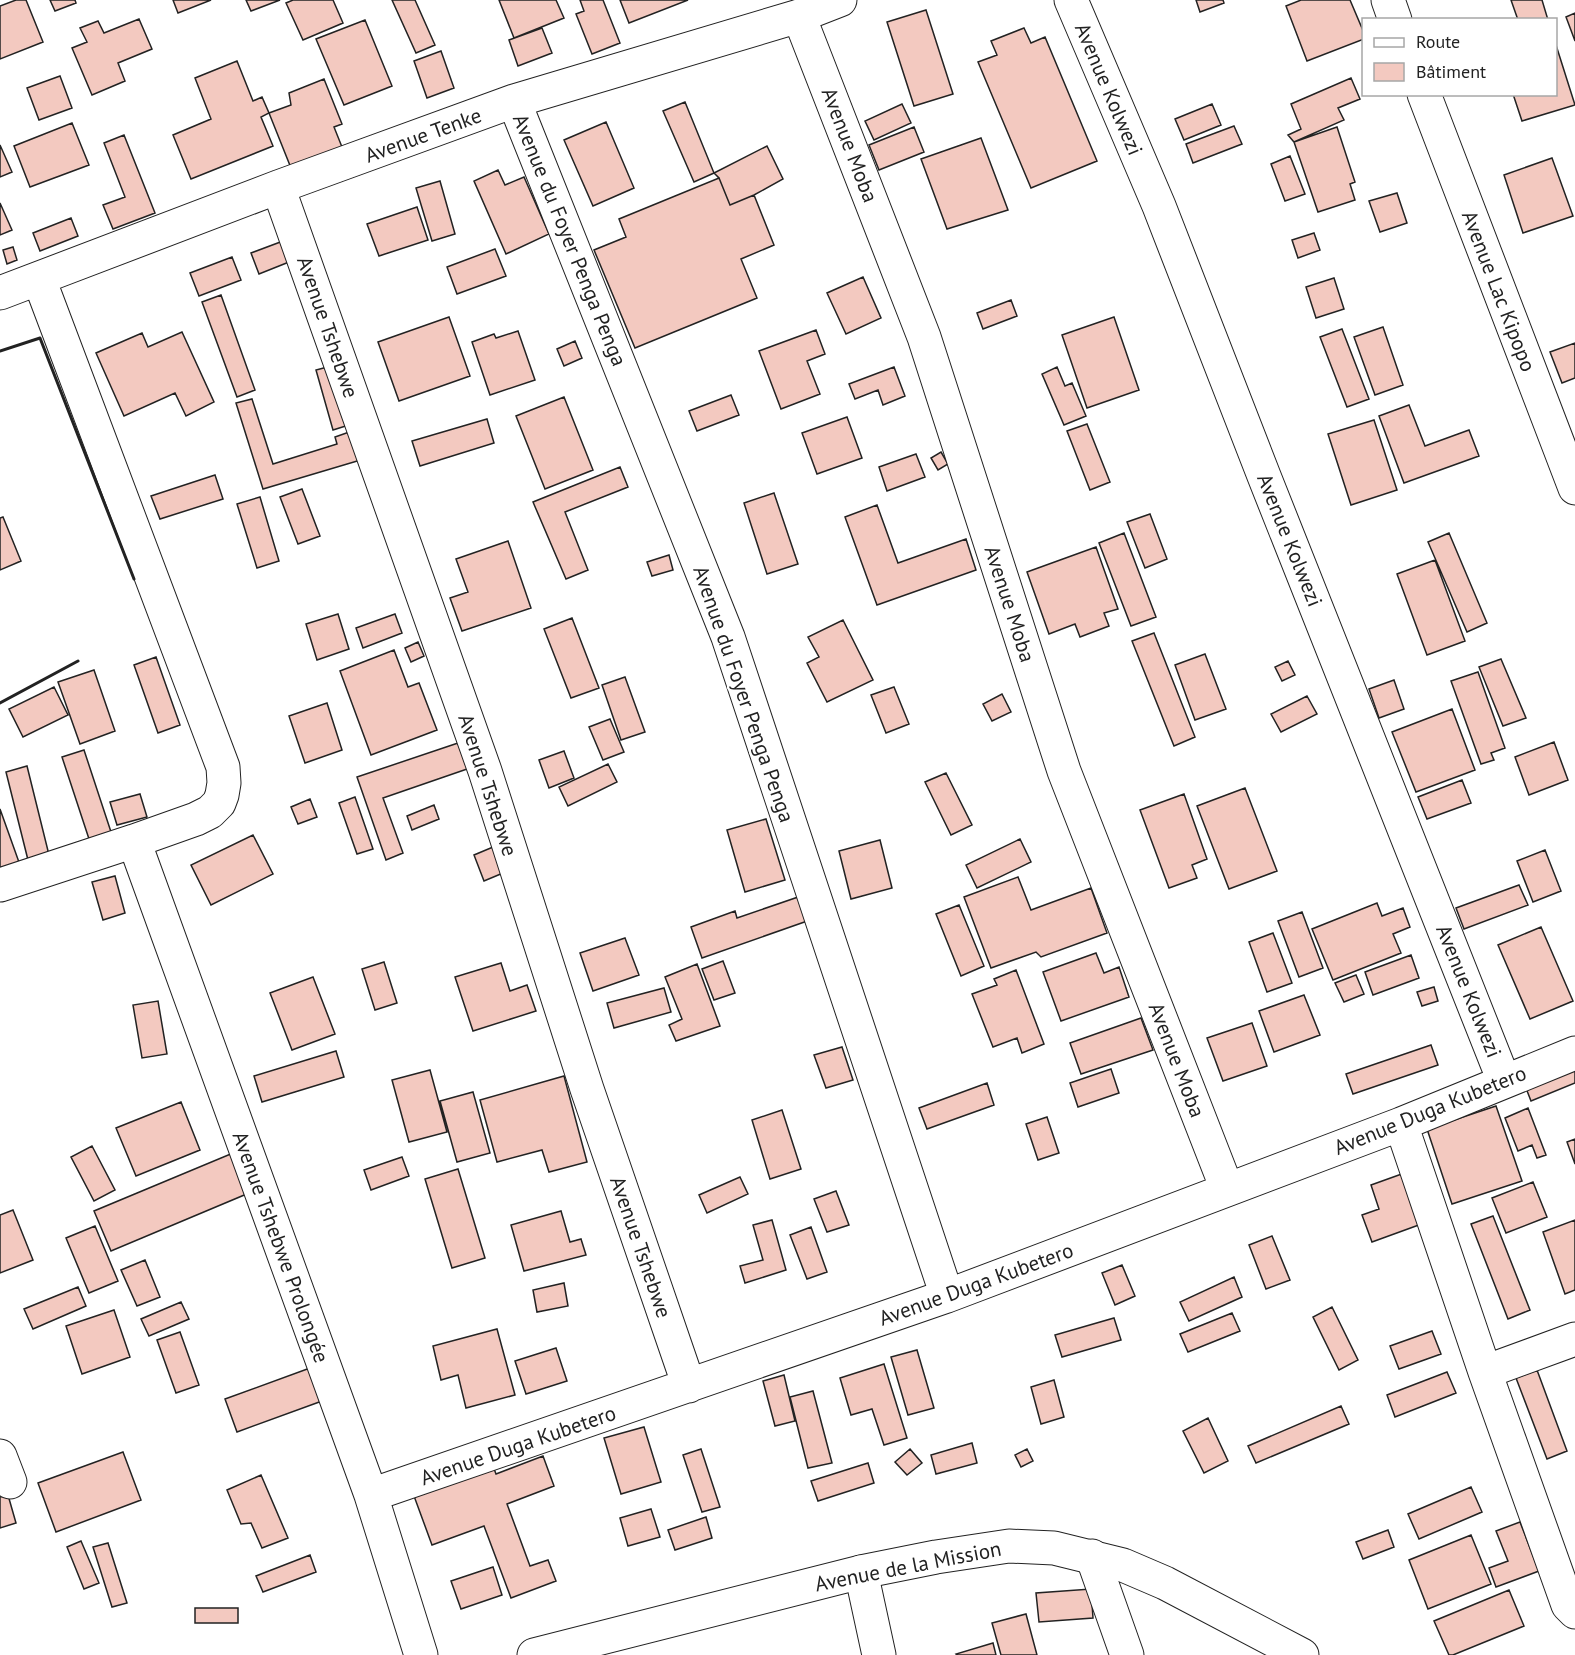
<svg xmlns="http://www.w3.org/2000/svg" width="1575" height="1655" viewBox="0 0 1575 1655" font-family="'PT Sans',sans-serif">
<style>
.building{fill:#f3c9c0;stroke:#222;stroke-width:1.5}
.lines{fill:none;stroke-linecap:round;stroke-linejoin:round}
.minor-casing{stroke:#222;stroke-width:35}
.tertiary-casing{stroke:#222;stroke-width:35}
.minor{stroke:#fff;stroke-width:33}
.tertiary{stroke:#fff;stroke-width:33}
.wall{stroke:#222;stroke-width:3}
.labels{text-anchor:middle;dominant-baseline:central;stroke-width:4.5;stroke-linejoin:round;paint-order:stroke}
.street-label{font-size:21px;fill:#222;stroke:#fff}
</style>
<rect width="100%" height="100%" fill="#fff"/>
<path class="building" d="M16,0H26L43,42L0,59V6Z
M50,0H75L76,3L55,11Z
M173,0H211L178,13Z
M246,0H280L251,11Z
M293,0H333L343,23L303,40L286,3Z
M392,0H415L435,45L416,53Z
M499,0H556L564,18L514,38Z
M580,0H603L620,43L592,54L576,14L584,11Z
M620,0H688L629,23Z
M1196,0H1223L1224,3L1200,12Z
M1301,0H1350L1364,33V39L1307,61L1286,6Z
M1511,0H1542L1548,20H1518Z
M926,10L953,94L914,106L887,22Z
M1575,13V41L1566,17Z
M139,19L152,49L118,63L125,81L92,95L72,48L87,42L80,28L98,21L104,33Z
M365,20L392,86L344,105L316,39Z
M542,28L552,53L518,66L509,40Z
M1024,28L1031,43L1045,37L1097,161L1031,188L978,62L997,55L991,41Z
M1556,45L1575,105L1522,121L1513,94H1556Z
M441,51L454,88L427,98L414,61Z
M237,61L253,101L262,97L269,113L261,117L273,146L191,179L173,135L211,119L195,78Z
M60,76L72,108L39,120L27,88Z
M1351,78L1360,99L1338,108L1344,120L1294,142L1288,135L1301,129L1291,104Z
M324,79L342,124L334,127L342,147L291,168L269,113L291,105L289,93Z
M685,102L714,173L694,182L663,111Z
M902,104L911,123L874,140L865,121Z
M1212,104L1221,125L1184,140L1175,119Z
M606,122L634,188L593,206L564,140Z
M72,123L89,165L30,187L14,146Z
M1234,126L1242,144L1193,163L1186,144Z
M914,127L924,152L879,170L869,145Z
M1337,127L1355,182L1350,184L1355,200L1318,212L1294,142Z
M124,135L155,213L113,229L103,205L125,197L104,143Z
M981,138L1008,210L947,229L921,159Z
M0,145L12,172L0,177Z
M767,146L783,179L754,195L730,205L719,178L714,173Z
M1290,156L1305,194L1285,201L1271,164Z
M1552,158L1573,216L1523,233L1504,175Z
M498,170L505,185L524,177L549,234L506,254L474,181Z
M719,178L730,205L754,195L774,245L741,259L757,298L635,348L594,250L626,237L619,219Z
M440,181L455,234L432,241L416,188Z
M1397,193L1407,223L1380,232L1369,201Z
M0,203L12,230L0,235Z
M417,207L428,240L379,256L367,224Z
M71,218L78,236L40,251L33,233Z
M1314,233L1320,250L1298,258L1292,240Z
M291,238L299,258L259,274L251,253Z
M13,247L17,260L7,264L3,250Z
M495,249L506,276L457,294L447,267Z
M232,257L241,280L199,296L190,273Z
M863,277L881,318L846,334L827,293Z
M1334,278L1344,309L1316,318L1306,287Z
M221,295L255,390L237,397L202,302Z
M1011,300L1017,316L983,329L977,313Z
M449,317L470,376L399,401L378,342Z
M1114,317L1139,390L1087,408L1062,335Z
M1383,327L1403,385L1375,395L1354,337Z
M1342,329L1369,399L1347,407L1320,337Z
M816,330L825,354L807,361L820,394L781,409L759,351Z
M518,331L535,380L490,395L472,342L494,334L496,338Z
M182,332L214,402L186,416L175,393L124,416L96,353L142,333L148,347Z
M575,341L582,358L564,366L557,349Z
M1575,343V378L1562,383L1550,352Z
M335,365L352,424L333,430L316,370Z
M894,367L905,396L883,405L878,390L855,399L849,384Z
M1057,367L1065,386L1072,383L1086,416L1064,425L1042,374Z
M731,395L739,415L697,431L689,411Z
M564,397L593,470L545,489L516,416Z
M252,399L273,464L337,444L335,437L355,430L364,459L263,489L236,403Z
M1409,405L1425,446L1469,430L1479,456L1404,483L1379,416Z
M847,417L862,458L817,474L802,433Z
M487,419L494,443L420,466L412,441Z
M1374,420L1397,490L1351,505L1328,434Z
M1087,424L1110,482L1090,490L1067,431Z
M941,452L948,464L938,470L931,458Z
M916,454L925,477L887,491L879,467Z
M620,467L628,487L565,512L588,570L566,579L533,502Z
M215,475L223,499L160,519L151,496Z
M302,489L320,536L298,544L280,497Z
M774,493L798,564L767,574L744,503Z
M260,497L279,561L257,568L237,504Z
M877,505L898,563L966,539L976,570L877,605L845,517Z
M1150,514L1167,559L1145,568L1127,522Z
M3,517L21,561L0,570V518Z
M1124,533L1156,617L1131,626L1099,543Z
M1449,533L1487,623L1467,632L1428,542Z
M508,541L531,608L462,631L450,598L468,592L456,559Z
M1096,547L1118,609L1104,613L1109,626L1080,637L1075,624L1049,634L1027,572Z
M669,555L673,570L652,576L647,562Z
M1435,560L1465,641L1427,655L1397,574Z
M338,614L349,649L317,660L306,624Z
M395,614L402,633L363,648L356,628Z
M572,618L599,688L571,698L544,629Z
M843,620L873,680L827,702L807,663L819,657L808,637Z
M1154,633L1195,737L1174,746L1132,641Z
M418,642L424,656L411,662L405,648Z
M394,650L408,687L419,683L437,730L371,755L340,671Z
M1205,654L1226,709L1195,720L1175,665Z
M156,657L180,725L158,733L134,665Z
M1501,659L1526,718L1503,726L1479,667Z
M1288,661L1295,675L1282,681L1275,667Z
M94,670L115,731L80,744L58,682Z
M1478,672L1505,748L1491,753L1494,760L1481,764L1451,681Z
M625,677L645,732L621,740L602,685Z
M1394,680L1404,709L1379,718L1369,689Z
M54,687L68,715L23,737L9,709Z
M894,687L909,724L886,733L871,695Z
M1002,694L1011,712L992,721L983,704Z
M1307,696L1317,714L1281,732L1271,714Z
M327,703L342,750L305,763L289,716Z
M1452,709L1475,770L1416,792L1392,732Z
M610,719L624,752L603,760L589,727Z
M461,742L470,768L383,798L403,853L386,860L357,777Z
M1554,742L1568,780L1529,795L1515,757Z
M84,750L114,841L92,848L62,757Z
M564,751L574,778L549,788L539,760Z
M608,764L617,782L568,806L559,787Z
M27,766L51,863L30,868L6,772Z
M946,773L972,825L951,835L925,782Z
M1462,780L1471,803L1427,819L1418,797Z
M1245,788L1277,871L1229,889L1197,806Z
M140,794L147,817L117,825L110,802Z
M1184,794L1207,859L1192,865L1197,878L1169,888L1140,810Z
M355,797L373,849L357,854L339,803Z
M310,799L317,817L298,824L291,807Z
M434,805L439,819L412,830L407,816Z
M0,809L20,865L0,872Z
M766,819L785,880L745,892L727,830Z
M253,835L273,874L211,905L191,865Z
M1020,839L1031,862L977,888L966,865Z
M880,840L892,888L851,899L839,851Z
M493,847L503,873L484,881L474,855Z
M1545,850L1561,891L1533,902L1517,861Z
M115,876L125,913L103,920L92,882Z
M1018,877L1031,910L1091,888L1107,933L1041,957L1036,952L991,968L964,897Z
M1519,885L1528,905L1464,929L1456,908Z
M804,895L813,919L702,958L691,927L735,911L737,918Z
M1377,903L1382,916L1403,908L1410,927L1393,934L1401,953L1333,980L1312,929Z
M959,905L984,966L961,976L936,914Z
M1302,912L1323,968L1299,977L1278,921Z
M1541,927L1573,1001L1530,1019L1498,945Z
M1273,933L1292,983L1267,992L1249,942Z
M625,938L639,975L593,991L580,953Z
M1096,953L1104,973L1119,967L1129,997L1061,1021L1043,972Z
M1411,955L1419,978L1373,995L1365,972Z
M723,961L735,993L714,1000L702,969Z
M384,962L397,1003L375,1010L362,969Z
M501,963L510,991L527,985L536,1011L473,1031L455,977Z
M697,964L720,1026L676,1041L669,1025L682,1019L665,977Z
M1016,970L1044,1044L1022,1053L1017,1038L993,1047L972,994L997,985L994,979Z
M1356,975L1364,994L1344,1002L1335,983Z
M313,977L335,1034L292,1050L270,993Z
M1434,987L1438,1001L1422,1006L1417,992Z
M664,988L671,1012L614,1028L607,1003Z
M1304,995L1320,1035L1274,1052L1259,1011Z
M158,1001L167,1054L142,1058L133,1005Z
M1141,1018L1153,1050L1081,1074L1070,1043Z
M1252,1023L1267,1066L1223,1081L1207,1038Z
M1431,1045L1438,1065L1353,1094L1346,1074Z
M842,1047L853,1080L826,1088L814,1055Z
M336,1051L344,1077L262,1102L254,1076Z
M1575,1062V1083L1531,1101L1524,1083Z
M1111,1069L1119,1093L1078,1107L1070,1083Z
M430,1070L447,1132L409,1142L392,1080Z
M564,1076L587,1162L549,1172L542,1150L497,1162L480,1100Z
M987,1083L994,1105L927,1129L919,1108Z
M473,1092L490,1153L457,1162L440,1101Z
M181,1102L200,1150L136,1176L116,1128Z
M1496,1106L1522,1181L1452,1204L1427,1129Z
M1528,1108L1546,1155L1537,1158L1532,1145L1518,1151L1505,1118Z
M782,1110L801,1169L770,1179L752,1120Z
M1047,1117L1059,1153L1038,1160L1026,1124Z
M1575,1139V1164L1567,1142Z
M92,1146L115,1190L94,1201L71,1157Z
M233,1153L249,1193L111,1251L94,1211Z
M402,1157L409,1176L371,1190L364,1170Z
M458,1169L485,1258L452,1268L425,1179Z
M1410,1171L1427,1222L1372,1242L1362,1215L1379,1209L1371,1185Z
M740,1177L748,1194L707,1213L699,1195Z
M1533,1182L1547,1217L1506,1233L1492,1198Z
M836,1191L849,1225L827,1232L814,1199Z
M13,1210L33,1260L0,1273V1215Z
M561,1211L570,1242L581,1239L586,1255L524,1271L511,1225Z
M1493,1216L1530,1310L1508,1319L1471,1224Z
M772,1220L786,1270L745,1283L740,1266L763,1260L753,1225Z
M1575,1220V1290L1565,1294L1543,1232Z
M95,1226L118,1281L89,1293L66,1238Z
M811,1227L827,1272L807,1279L790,1235Z
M1272,1236L1290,1280L1266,1289L1249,1245Z
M145,1260L160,1297L137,1306L121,1270Z
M1122,1265L1135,1296L1115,1305L1102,1273Z
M1234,1277L1242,1297L1189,1321L1180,1302Z
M564,1283L568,1306L537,1312L533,1290Z
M78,1287L86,1306L33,1329L24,1309Z
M181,1302L189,1319L149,1336L141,1319Z
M1332,1307L1358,1360L1339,1370L1313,1317Z
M114,1310L130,1357L82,1374L66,1326Z
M1232,1313L1240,1331L1188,1352L1180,1334Z
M1114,1318L1121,1340L1062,1357L1055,1335Z
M497,1329L515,1395L466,1408L458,1375L441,1380L433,1346Z
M1432,1331L1441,1354L1399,1369L1390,1346Z
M180,1332L199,1385L176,1393L157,1340Z
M556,1348L567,1381L526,1394L515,1361Z
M917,1350L934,1408L908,1415L891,1357Z
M884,1364L907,1438L884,1445L872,1409L851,1415L840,1378Z
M310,1368L322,1401L237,1432L225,1399Z
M1537,1370L1567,1451L1547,1459L1516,1378Z
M1447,1372L1456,1393L1395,1417L1387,1395Z
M784,1375L795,1421L775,1426L763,1381Z
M1054,1380L1064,1417L1041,1424L1031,1387Z
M813,1391L832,1463L808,1468L790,1397Z
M1341,1406L1349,1424L1256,1463L1248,1446Z
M1208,1418L1228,1461L1204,1473L1183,1431Z
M644,1427L661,1482L621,1494L604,1438Z
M972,1443L977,1463L936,1474L931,1455Z
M701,1449L720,1507L702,1512L683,1455Z
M910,1449L922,1463L907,1475L895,1462Z
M1027,1449L1033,1461L1021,1467L1015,1455Z
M123,1452L141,1500L56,1532L38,1483Z
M543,1456L554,1486L507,1504L530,1566L548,1560L556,1581L511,1598L484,1526L432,1545L414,1496L493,1466L496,1474Z
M868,1463L874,1483L818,1501L811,1481Z
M261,1475L288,1538L262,1548L251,1523L241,1524L227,1490Z
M1471,1487L1482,1512L1419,1539L1408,1514Z
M8,1495L16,1523L0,1528V1497Z
M651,1509L660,1537L628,1546L620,1518Z
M706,1517L712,1538L675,1550L668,1530Z
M1520,1522L1539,1571L1496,1587L1489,1568L1508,1561L1496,1531Z
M1388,1530L1394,1547L1363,1559L1356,1542Z
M1471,1535L1491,1584L1428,1609L1409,1560Z
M81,1541L99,1583L84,1589L67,1547Z
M108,1543L127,1603L112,1607L93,1547Z
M310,1555L316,1572L263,1592L256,1576Z
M493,1567L502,1595L461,1609L451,1581Z
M1091,1589L1093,1618L1039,1622L1036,1593Z
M1509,1590L1524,1626L1453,1655H1449L1434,1621Z
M195,1608H238V1623H195Z
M1026,1614L1037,1655H1001L992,1623Z
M993,1643L996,1655H957L956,1654Z"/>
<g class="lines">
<defs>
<path id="minor" d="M1071,0L1159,206L1264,476L1504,1081
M1388,0L1395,20
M799,16L924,337L1064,771L1227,1189
M1424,94L1575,488
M514,101L728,637L947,1296
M278,187L485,771L587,1089L689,1386
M0,293L278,187L514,101L799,16L840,0
M134,841L371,1495L421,1655
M0,885L134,841L196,819L210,812L219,803L222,795L224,783L223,767L39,279
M1401,1124L1485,1372L1568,1605L1575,1612
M1485,1372L1575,1339
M0,1456L10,1482
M371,1495L947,1296L1401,1124L1575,1053
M1092,1556L1127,1655
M861,1572L879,1655"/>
<path id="tertiary" d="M534,1655L861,1572L936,1557L1009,1546L1054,1548L1123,1565L1165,1583L1302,1655"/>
</defs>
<use href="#minor" class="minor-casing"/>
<use href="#tertiary" class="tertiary-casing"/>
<use href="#minor" class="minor"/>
<use href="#tertiary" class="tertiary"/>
<path class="wall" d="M0,351L40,338L134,579
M0,703L78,661"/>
</g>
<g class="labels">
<g class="street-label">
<text transform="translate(1109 89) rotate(67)">Avenue Kolwezi</text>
<text transform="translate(423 135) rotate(-20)">Avenue Tenke</text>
<text transform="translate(850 145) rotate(69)">Avenue Moba</text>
<text transform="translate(570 240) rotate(68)">Avenue du Foyer Penga Penga</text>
<text transform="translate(1499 291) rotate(69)">Avenue Lac Kipopo</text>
<text transform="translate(328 327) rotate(71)">Avenue Tshebwe</text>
<text transform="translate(1290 540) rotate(68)">Avenue Kolwezi</text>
<text transform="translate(1010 604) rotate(72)">Avenue Moba</text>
<text transform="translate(744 694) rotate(71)">Avenue du Foyer Penga Penga</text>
<text transform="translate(488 785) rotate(72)">Avenue Tshebwe</text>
<text transform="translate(1469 991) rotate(68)">Avenue Kolwezi</text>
<text transform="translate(1177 1060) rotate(69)">Avenue Moba</text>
<text transform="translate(1430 1110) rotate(-22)">Avenue Duga Kubetero</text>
<text transform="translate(281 1247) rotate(70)">Avenue Tshebwe Prolongée</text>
<text transform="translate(641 1247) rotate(71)">Avenue Tshebwe</text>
<text transform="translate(976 1284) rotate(-20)">Avenue Duga Kubetero</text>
<text transform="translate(518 1445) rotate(-19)">Avenue Duga Kubetero</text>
<text transform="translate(908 1566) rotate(-11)">Avenue de la Mission</text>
</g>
</g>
<rect x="1362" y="18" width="195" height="78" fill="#ffffff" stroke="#a7a7a7" stroke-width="1.5"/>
<rect x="1374" y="38" width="30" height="9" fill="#ffffff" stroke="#a7a7a7" stroke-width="1.5"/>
<text x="1416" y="48" font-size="18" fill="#222222">Route</text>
<rect x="1374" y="63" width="30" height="18" fill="#f3c9c0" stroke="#a7a7a7" stroke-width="1.5"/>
<text x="1416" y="78" font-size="18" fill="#222222">Bâtiment</text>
</svg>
